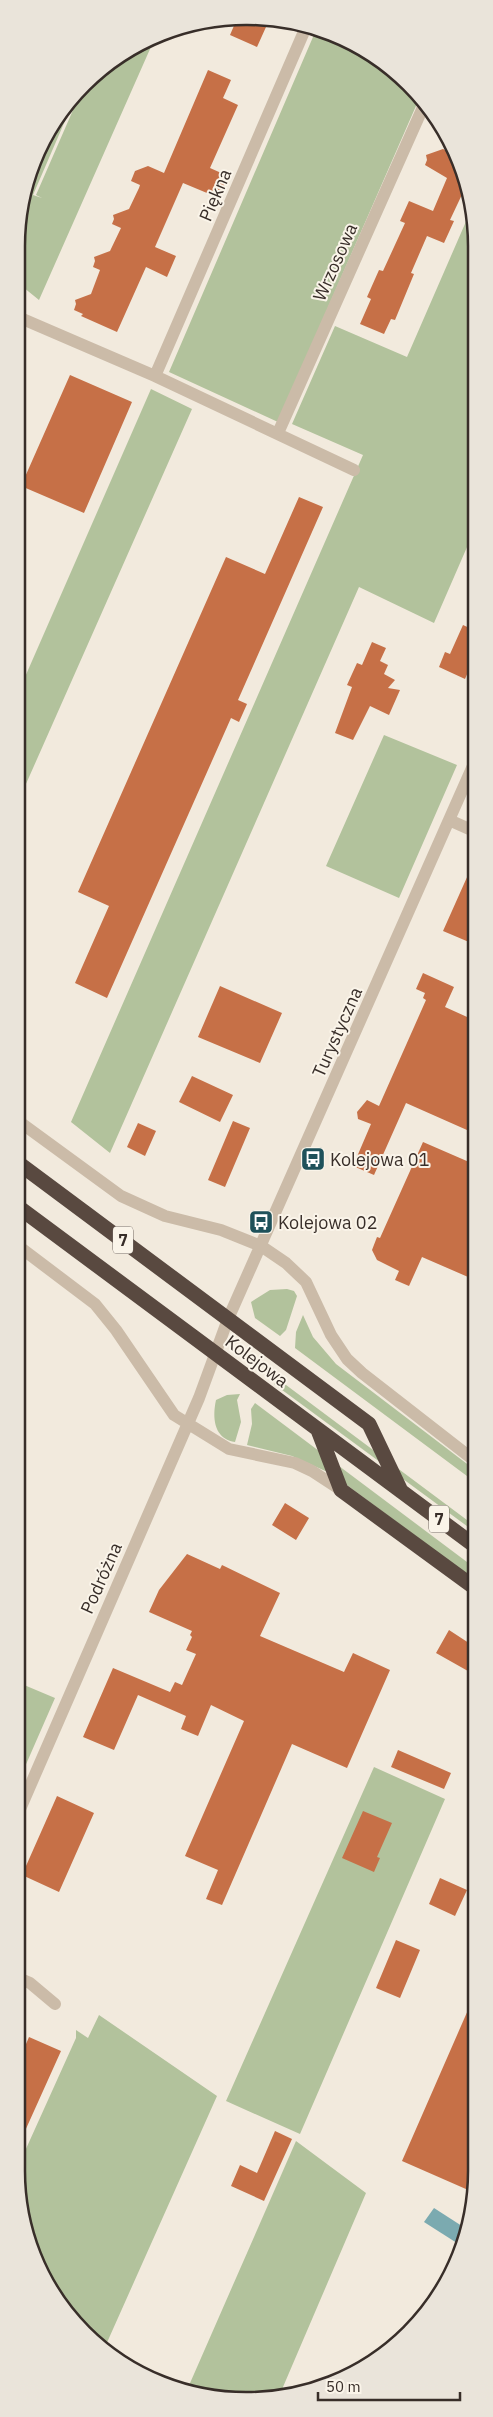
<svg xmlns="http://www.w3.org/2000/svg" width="493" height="2417" viewBox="0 0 493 2417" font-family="'IBM Plex Sans',sans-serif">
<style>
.green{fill:#b2c29c}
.water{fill:#7baab0}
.building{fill:#c67047}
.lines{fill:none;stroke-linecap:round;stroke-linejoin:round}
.minor{stroke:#cbbba8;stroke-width:12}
.highway{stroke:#594940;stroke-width:15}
.labels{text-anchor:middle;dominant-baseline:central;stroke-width:4;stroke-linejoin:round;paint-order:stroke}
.shield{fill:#faf4e9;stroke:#726963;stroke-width:1}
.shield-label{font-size:16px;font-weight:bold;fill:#382e29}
.street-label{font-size:18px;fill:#382e29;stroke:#faf4e9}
.poi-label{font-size:18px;fill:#382e29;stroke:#faf4e9;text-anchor:start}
.rim{fill:none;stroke:#382e29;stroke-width:2.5}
</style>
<rect width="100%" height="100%" fill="#f2eadd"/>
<path class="green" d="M316,30L349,40L410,84L419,99L278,422L169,372Z
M154,40L39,300L18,283V217L47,132L74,100L33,195L42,198L36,195L80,94L106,64Z
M471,210L476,231V532L474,531L434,623L359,587L110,1153L71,1122L363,455L292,424L335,326L407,357Z
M151,389L192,409L18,802V693Z
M384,735L457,765L399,898L326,866Z
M287,1289L294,1291L297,1296L286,1330L280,1336L255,1318L251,1302L270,1290Z
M303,1315L313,1337L336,1364L475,1470V1482L295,1348L296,1332Z
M278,1379L475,1526V1532L274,1384Z
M240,1394L237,1400L241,1422L235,1442C214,1439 212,1418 216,1400L227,1395Z
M255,1403L475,1568V1580L332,1474L292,1456L247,1445L252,1424L251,1409Z
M17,1682L55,1698L17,1785Z
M374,1767L445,1799L300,2134L226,2101Z
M99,2015L217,2096L105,2347L83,2333L34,2258L16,2171L76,2038V2030L88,2038Z
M296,2141L366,2193L280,2394L232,2400L187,2390Z"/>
<path class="water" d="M434,2208L465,2228L460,2245L424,2222Z"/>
<path class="building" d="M266,19L263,26L266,27L257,47L230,35L236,21Z
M208,70L231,80L223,98L238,105L210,168L228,176L219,198L183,183L155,247L176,256L167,277L146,267L117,332L81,316L83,314L74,310L76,304L75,300L91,294L100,270L93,267L95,261L94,257L110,251L121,228L112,224L114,219L113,215L129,209L139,188L140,185L131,181L135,171L148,166L164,173Z
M443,149L459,158L466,186L450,220L454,221L444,243L427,236L411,273L414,274L395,320L391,319L384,334L360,324L371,299L367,297L379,270L383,271L405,223L400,221L409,201L433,211L447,178L425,165L427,160L426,155Z
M70,375L132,402L84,513L21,486Z
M299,497L323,507L238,700L247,704L239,722L231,718L107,998L75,983L109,906L78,892L226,557L265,574Z
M463,625L476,631V667L471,665L465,679L439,667L445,652L450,654Z
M372,642L386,648L380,661L388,665L384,674L395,680L388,688L400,690L389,715L370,706L353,740L335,733L352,687L347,685L357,663L362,665Z
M476,857V945L443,931Z
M423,973L454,987L445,1007L476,1021V1134L406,1103L374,1175L353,1166L371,1124L358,1119L357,1112L367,1100L379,1106L426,1000L423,998L425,993L416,989Z
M220,986L282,1013L260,1063L198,1037Z
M192,1076L233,1095L220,1122L179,1102Z
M233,1121L250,1128L225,1187L208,1180Z
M138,1123L156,1131L145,1156L127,1147Z
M423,1142L476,1165L475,1280L422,1257L409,1286L395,1280L399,1271L377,1260L372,1250L377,1237L380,1238Z
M285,1503L309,1518L296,1540L272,1525Z
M187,1554L220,1569L222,1565L280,1593L260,1636L344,1672L353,1653L390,1670L347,1768L292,1744L222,1905L206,1899L218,1870L185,1856L244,1721L211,1705L198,1736L181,1729L186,1716L138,1695L114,1750L83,1737L113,1668L170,1692L175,1682L182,1685L196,1654L186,1650L192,1637L190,1635L192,1631L149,1612L159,1590Z
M449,1630L475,1647V1675L436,1653Z
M398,1750L451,1773L444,1789L391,1767Z
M57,1796L94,1813L59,1892L22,1875Z
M363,1811L392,1823L377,1857L380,1858L374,1872L342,1858Z
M440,1878L467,1890L455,1916L429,1904Z
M396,1940L420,1950L400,1998L376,1988Z
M475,1994V2193L402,2161Z
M29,2037L61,2051L16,2151V2080L25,2060L20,2058Z
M275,2131L292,2139L264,2201L231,2186L240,2165L257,2173Z"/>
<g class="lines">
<path class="minor" d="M18,317L155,376L354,470
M155,376L306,27
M278,433L424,105
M449,820L476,832
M17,1120L121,1196L165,1216L221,1230L261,1246L286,1263L306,1282L331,1335L347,1359L362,1373L475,1461
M17,1245L95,1304L116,1330L174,1415L229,1449L295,1463L312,1471L341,1490
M17,1816L199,1398L228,1319L476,759
M16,1977L30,1983L55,2004"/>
<path class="highway" d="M17,1162L369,1424L401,1491
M17,1206L475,1546
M318,1430L341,1490L475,1588"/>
</g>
<defs>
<symbol id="bus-square" viewBox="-11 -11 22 22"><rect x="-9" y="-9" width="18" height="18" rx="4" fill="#1e515a" stroke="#faf4e9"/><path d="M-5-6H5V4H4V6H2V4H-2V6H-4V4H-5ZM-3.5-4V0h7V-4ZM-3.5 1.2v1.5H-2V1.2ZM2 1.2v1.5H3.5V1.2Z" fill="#fff"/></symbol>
</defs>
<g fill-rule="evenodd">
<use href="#bus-square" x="299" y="1145" width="28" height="28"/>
<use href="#bus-square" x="247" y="1208" width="28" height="28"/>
</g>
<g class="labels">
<g class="shield">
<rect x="113" y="1226.5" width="20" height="27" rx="4"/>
<rect x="429" y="1505.5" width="20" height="27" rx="4"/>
</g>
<g class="shield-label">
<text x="123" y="1240">7</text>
<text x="439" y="1519">7</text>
</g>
<g class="street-label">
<text transform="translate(215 195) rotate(-67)">Piękna</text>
<text transform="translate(335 262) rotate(-66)">Wrzosowa</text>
<text transform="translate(337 1032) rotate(-66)">Turystyczna</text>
<text transform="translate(257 1361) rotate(37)">Kolejowa</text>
<text transform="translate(101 1578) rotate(-66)">Podróżna</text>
</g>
<g class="poi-label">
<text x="330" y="1159">Kolejowa 01</text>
<text x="278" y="1222">Kolejowa 02</text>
</g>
</g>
<path d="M0 0H493V2417H0ZM246 25H247A221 221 0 0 1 468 246V2171A221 221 0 0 1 247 2392H246A221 221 0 0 1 25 2171V246A221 221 0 0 1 246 25Z" fill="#eae4da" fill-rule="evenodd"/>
<path class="rim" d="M246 25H247A221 221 0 0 1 468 246V2171A221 221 0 0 1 247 2392H246A221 221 0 0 1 25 2171V246A221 221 0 0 1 246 25Z"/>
<path d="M318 2392v8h142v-8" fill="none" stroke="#382e29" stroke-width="2.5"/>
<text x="326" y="2392" font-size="15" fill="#382e29" stroke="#faf4e9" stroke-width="4" paint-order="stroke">50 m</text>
</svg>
